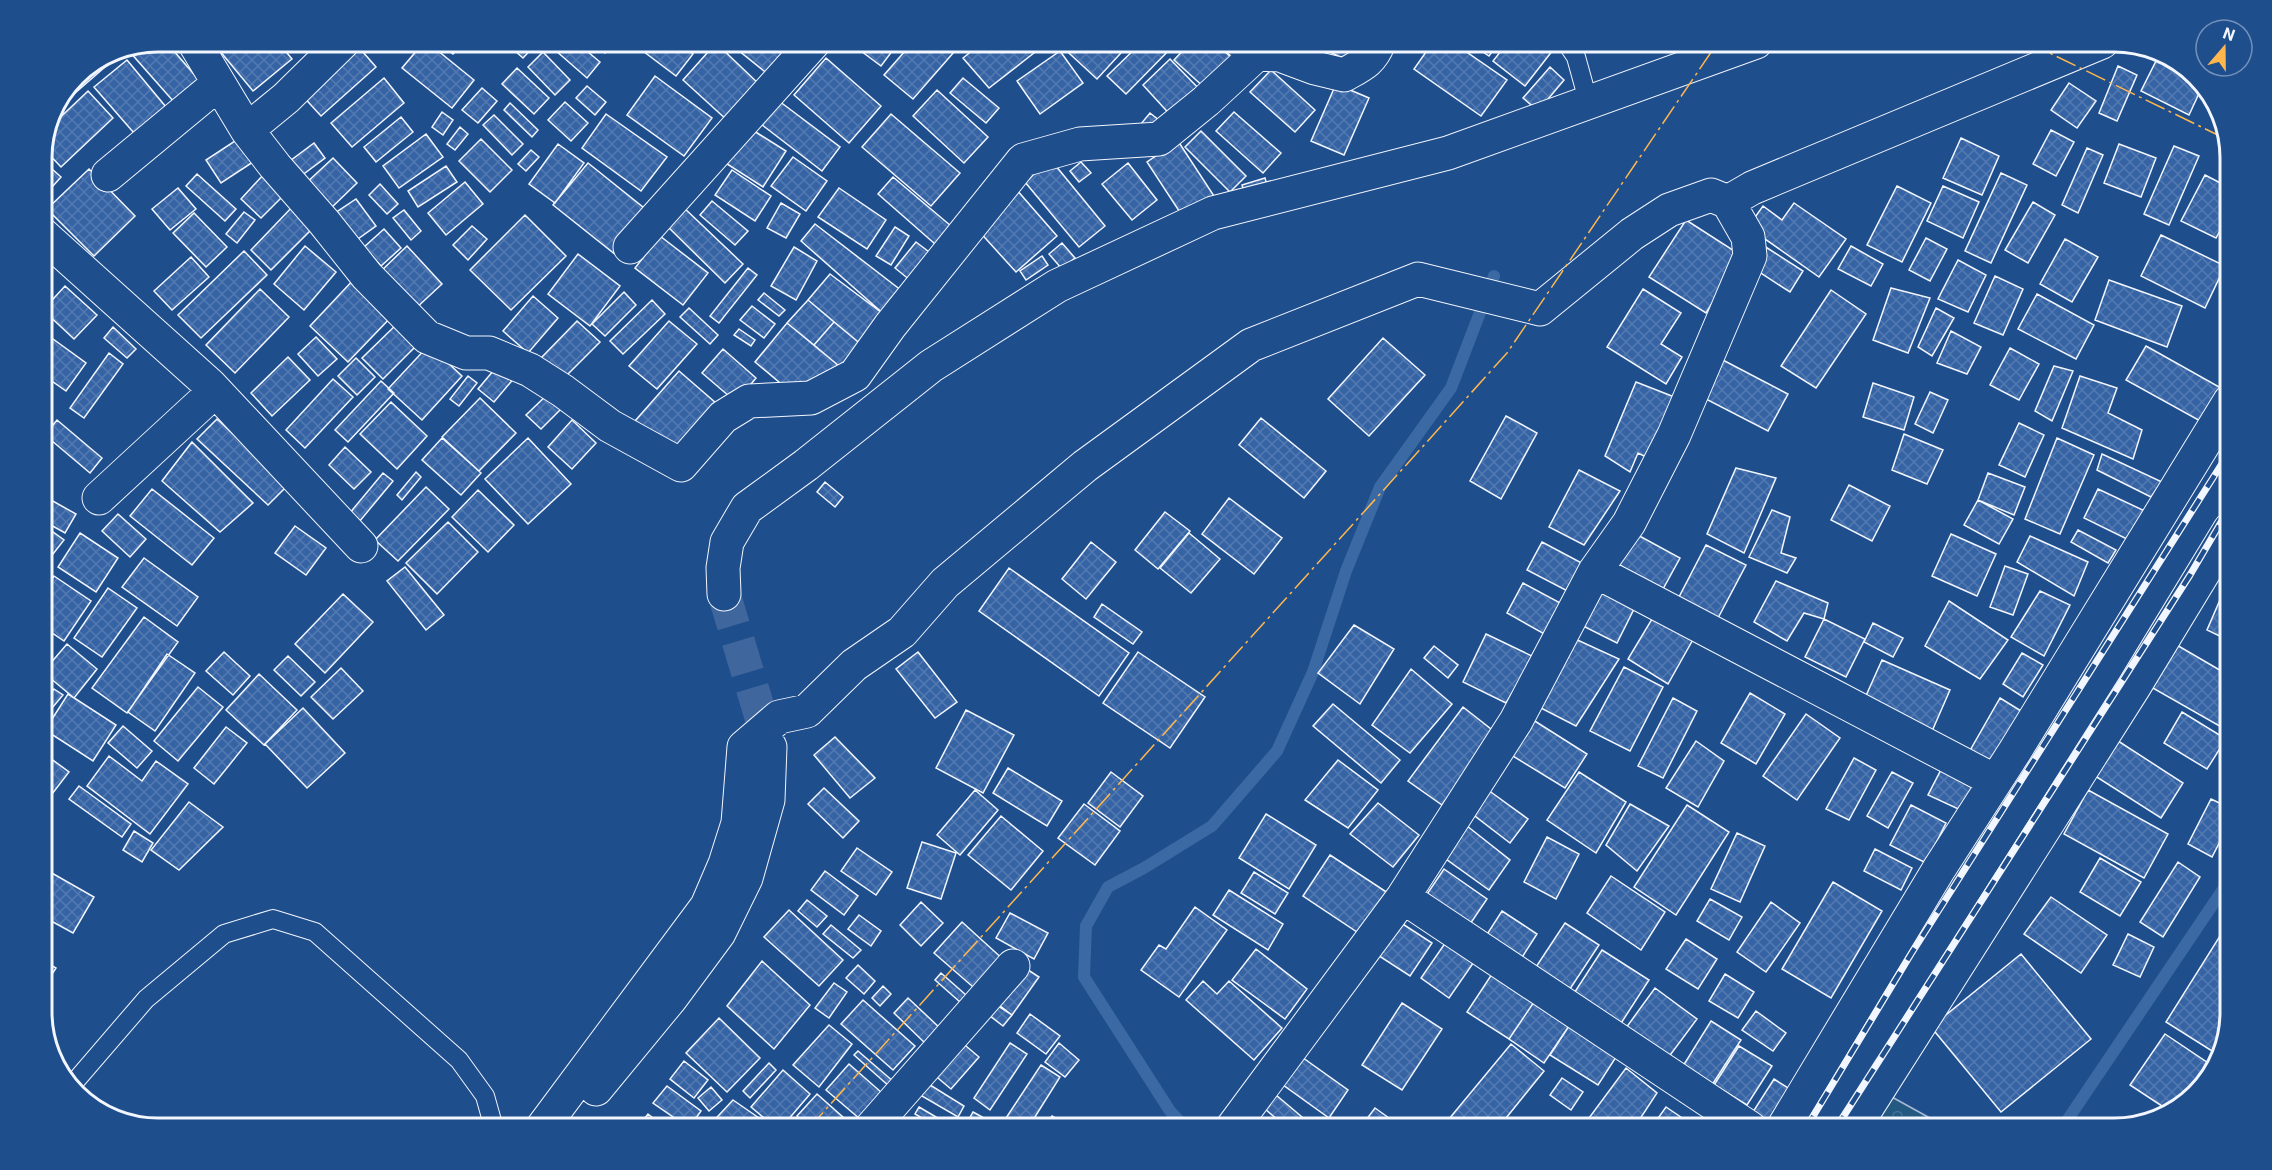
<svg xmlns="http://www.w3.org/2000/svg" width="2272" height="1170" viewBox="0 0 2272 1170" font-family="Roboto,sans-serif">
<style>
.forest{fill:url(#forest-crowns);stroke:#a8bbd7;stroke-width:1.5}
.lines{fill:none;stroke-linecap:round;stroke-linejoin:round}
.stream{stroke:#3b69a3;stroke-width:12}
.building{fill:url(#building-cross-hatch);stroke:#f2f6ff;stroke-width:1.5}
.street-tunnel{stroke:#3f679d;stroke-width:33;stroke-dasharray:33 16;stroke-linecap:butt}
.lane-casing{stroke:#f2f6ff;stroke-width:20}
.street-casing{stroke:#f2f6ff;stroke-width:35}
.lane{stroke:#1f4e8c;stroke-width:18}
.street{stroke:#1f4e8c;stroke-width:33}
.rail-casing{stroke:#f2f6ff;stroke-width:7}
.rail{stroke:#1f4e8c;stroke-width:4.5;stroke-dasharray:14;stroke-linecap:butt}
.power{stroke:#ffb74d;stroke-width:1.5;stroke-dasharray:21 4.5 3 4.5;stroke-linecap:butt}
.rim{fill:none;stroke:#f2f6ff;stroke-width:3}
</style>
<defs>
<pattern id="forest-crowns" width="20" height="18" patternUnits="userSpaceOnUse" patternTransform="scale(1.5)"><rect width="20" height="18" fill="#245a82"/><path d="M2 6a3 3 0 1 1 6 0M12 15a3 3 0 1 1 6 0" fill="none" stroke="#447295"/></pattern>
<pattern id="building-cross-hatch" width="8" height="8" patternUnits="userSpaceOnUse" patternTransform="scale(1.5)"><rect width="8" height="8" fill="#3563a3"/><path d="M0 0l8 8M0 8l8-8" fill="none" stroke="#537ab1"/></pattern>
</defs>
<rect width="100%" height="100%" fill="#1f4e8c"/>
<path class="forest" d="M1881,1091L1948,1128H1858Z"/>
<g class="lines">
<path class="stream" d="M1669,48L1673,42
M1186,1128L1170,1111L1084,977L1086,926L1108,887L1144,868L1212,826L1277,751L1313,672L1346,571L1380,487L1451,388L1494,276
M2062,1128L2230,879"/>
</g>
<path class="building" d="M159,42H166L199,80L174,102L129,51L134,47Z
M216,42H278L292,59L253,91L214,44Z
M424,42H427L474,80L452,108L402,68Z
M438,42H464L453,54Z
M505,42H538L523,58Z
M548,42H576L600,62L587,78L547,43Z
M592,42H614L605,53Z
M631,42H677L693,54L676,76Z
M728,42H795L769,75Z
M849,42H899L881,66Z
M913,42H959L961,44L913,99L884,75Z
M983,42H1025L1034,53L989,88L963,58Z
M1057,42H1131L1097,79Z
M1142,42H1177L1126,94L1107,76Z
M1191,42H1214L1234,60L1206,89L1174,60Z
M1310,42H1363L1352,63Z
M1433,42H1452L1507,80L1481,116L1414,69Z
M1468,42H1499L1489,56Z
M1508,42H1551L1556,46L1525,86L1493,61Z
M355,43L376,67L321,116L300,93Z
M716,43L761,86L728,121L683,80Z
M1060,51L1083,83L1040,114L1017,81Z
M543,52L570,80L555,95L528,67Z
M2160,53L2165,54L2202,87L2189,115L2141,91Z
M826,58L881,106L849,143L794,95Z
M1170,59L1203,93L1174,119L1143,85Z
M127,60L166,107L134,133L94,87Z
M99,61L105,67L74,94L69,87L77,76Z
M2118,66L2137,75L2117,121L2099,113Z
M1550,67L1564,80L1538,111L1523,98Z
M517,68L549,98L534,114L502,84Z
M1271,70L1315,110L1295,132L1250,92Z
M655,76L712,118L684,156L627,115Z
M384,78L404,103L352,147L331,123Z
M963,78L999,108L986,123L950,93Z
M2069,83L2096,101L2077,128L2051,110Z
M1336,84L1369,98L1344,155L1311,141Z
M587,86L606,102L595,115L576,98Z
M482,88L497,101L478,123L462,110Z
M937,90L988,137L964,163L913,116Z
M88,91L113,118L61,167L43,148L48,129Z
M65,93L70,98L52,116L54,108Z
M775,98L840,147L822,171L757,121Z
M565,102L588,123L571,141L548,120Z
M510,103L538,130L532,137L504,110Z
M442,112L453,120L443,135L432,127Z
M1234,112L1281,153L1263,173L1216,131Z
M1150,113L1160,121L1151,133L1140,125Z
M606,114L667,157L641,191L582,148Z
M891,114L960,173L931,206L862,147Z
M494,115L523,144L512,155L483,125Z
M401,117L413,132L376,162L364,147Z
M746,126L786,151L763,187L724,162Z
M460,127L468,134L455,150L447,144Z
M2051,130L2074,142L2056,176L2033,164Z
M1201,131L1246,176L1230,192L1185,147Z
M426,134L443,157L399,188L383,166Z
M241,137L256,160L221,183L206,160Z
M1961,138L1999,156L1982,195L1943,178Z
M481,139L512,170L490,192L459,161Z
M1178,141L1214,196L1183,217L1147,162Z
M314,143L325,158L301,176L290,161Z
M558,144L584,163L555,203L529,184Z
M2119,144L2156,158L2141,197L2104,183Z
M2174,146L2199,156L2169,225L2144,214Z
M2087,148L2103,155L2078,213L2062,205Z
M531,150L539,157L526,171L518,164Z
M793,157L827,181L806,211L771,186Z
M333,158L357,183L328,211L303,186Z
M42,160L61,177L44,196L42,194Z
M1051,160L1105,226L1079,247L1025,182Z
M1081,162L1091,173L1079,182L1070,171Z
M588,163L649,212L616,255L553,205Z
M1128,163L1157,200L1132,220L1102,184Z
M446,166L457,182L418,207L408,191Z
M89,169L135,216L94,256L47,209Z
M732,170L771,196L755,221L715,195Z
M2001,173L2027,185L1991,263L1965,251Z
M197,174L236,209L225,221L186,186Z
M264,174L285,194L261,218L241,199Z
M2205,175L2230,188V212L2216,238L2181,221Z
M893,177L951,226L935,244L878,194Z
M1265,178L1268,189L1245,196L1242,185Z
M465,182L483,204L446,235L428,213Z
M380,184L398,204L387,214L369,195Z
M1897,186L1931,203L1902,262L1867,245Z
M1943,186L1979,202L1963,238L1927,221Z
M178,188L196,209L170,230L152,209Z
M839,188L886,220L867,249L818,217Z
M1016,189L1057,236L1016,272L977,229Z
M356,199L376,226L355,241L335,213Z
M712,201L748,231L735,245L700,215Z
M2033,202L2055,215L2028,263L2005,250Z
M781,203L800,214L786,238L767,228Z
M1794,203L1846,239L1819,277L1748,227L1763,206L1782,220Z
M295,204L316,225L271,270L251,250Z
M681,205L743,264L725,283L664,223Z
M404,210L421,231L411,240L393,218Z
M244,212L255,220L237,243L226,234Z
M194,213L227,247L206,267L173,233Z
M525,215L566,256L511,310L470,270Z
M1686,220L1742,256L1706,313L1649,277Z
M815,224L906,294L886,316L801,241Z
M472,226L487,239L468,260L453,245Z
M895,227L909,236L891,265L876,256Z
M384,229L401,248L381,266L364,247Z
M2161,235L2225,266L2205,308L2141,276Z
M660,236L708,273L683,305L635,268Z
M1926,238L1947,249L1930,281L1909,270Z
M2065,239L2098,257L2072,302L2040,284Z
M916,242L937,258L916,285L895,268Z
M1062,243L1075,258L1062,269L1049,254Z
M1761,244L1803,271L1790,292L1756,270Z
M305,246L336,272L304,310L274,284Z
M407,246L442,284L414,310L379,273Z
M1851,246L1883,264L1871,286L1838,269Z
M794,247L817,261L796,300L771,286Z
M244,251L267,275L201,338L178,315Z
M578,254L620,286L590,326L548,294Z
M1042,256L1048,265L1026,280L1020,271Z
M191,257L209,277L172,310L154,291Z
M1958,260L1986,275L1968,312L1938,299Z
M748,268L757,275L719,323L710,316Z
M830,274L886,316L863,346L808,300Z
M1995,276L2023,289L2003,335L1974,323Z
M356,277L395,313L348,362L310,326Z
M2109,280L2182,306L2167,347L2095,320Z
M65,286L97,315L74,339L43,310Z
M1891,288L1930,298L1908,353L1873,340Z
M260,289L289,317L235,373L206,345Z
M1643,289L1681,313L1661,344L1682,357L1666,384L1607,347Z
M1831,290L1866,314L1816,388L1781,366Z
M624,292L636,305L605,336L592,324Z
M764,293L785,310L779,316L758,300Z
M2037,294L2094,325L2076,359L2018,329Z
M533,296L558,318L528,353L503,331Z
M652,300L665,314L623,354L610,341Z
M808,300L834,322L814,345L787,323Z
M752,306L775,324L764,338L740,320Z
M689,308L718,335L710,344L680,317Z
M1936,308L1954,318L1932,356L1918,347Z
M400,321L420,342L383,379L362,358Z
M577,321L600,342L563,379L541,358Z
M669,321L697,344L657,389L629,366Z
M834,322L863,346L839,366L814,345Z
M787,323L839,366L791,392L755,362Z
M113,327L136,349L127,358L104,338Z
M739,329L755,340L751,346L734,335Z
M42,331L86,363L66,391L42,374Z
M1951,331L1981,347L1967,374L1937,363Z
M316,337L337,359L318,376L298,354Z
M1383,338L1425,375L1369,436L1328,399Z
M429,345L462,376L422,420L388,389Z
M2146,346L2221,388L2202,422L2126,380Z
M2010,348L2039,364L2019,400L1990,385Z
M723,349L756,378L736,402L702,373Z
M109,353L123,364L84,418L70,408Z
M288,357L310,380L272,416L251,393Z
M356,358L375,377L357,395L338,376Z
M1719,358L1788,394L1768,431L1700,396Z
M499,364L515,377L494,402L478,389Z
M2054,366L2073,371L2052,421L2035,411Z
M679,371L716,403L672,452L635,421Z
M468,376L477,383L459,406L450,399Z
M2080,376L2117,388L2108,413L2142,430L2133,459L2062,428Z
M333,379L353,397L305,448L286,430Z
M381,381L394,393L348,442L335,430Z
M1636,382L1682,400L1654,461L1638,453L1630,472L1605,456Z
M1873,383L1914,397L1904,430L1863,417Z
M550,392L564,406L541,429L526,415Z
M1930,392L1948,400L1933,433L1915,424Z
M480,398L516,433L479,471L442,437Z
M391,402L427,436L397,469L360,434Z
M1506,416L1537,433L1501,499L1470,481Z
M1261,418L1326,471L1304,498L1239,445Z
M217,419L288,485L268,505L197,439Z
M57,420L102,458L90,473L45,435Z
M572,420L596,443L572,469L548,447Z
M2019,423L2044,435L2025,477L1999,465Z
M1904,434L1943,450L1927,484L1892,470Z
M442,438L481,473L461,495L422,460Z
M528,438L571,484L528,524L485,479Z
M2057,438L2094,455L2060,534L2025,519Z
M192,442L253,503L220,532L162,481Z
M345,447L371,472L354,489L329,465Z
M2102,454L2162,482L2151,497L2097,470Z
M1736,468L1776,478L1744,553L1707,534Z
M1579,470L1620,491L1584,545L1549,527Z
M416,472L421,477L402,500L397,495Z
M383,473L393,481L354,528L344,520Z
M1988,473L2025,487L2014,515L1978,500Z
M825,482L843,497L835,507L817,492Z
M1849,485L1890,506L1872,541L1831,520Z
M426,487L449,509L398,561L375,540Z
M152,489L214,538L192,565L130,516Z
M2098,489L2149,513L2135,543L2084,518Z
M478,490L514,525L488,552L452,517Z
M42,495L76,514L65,533L42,520Z
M1229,498L1282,538L1254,574L1202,534Z
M1978,500L2013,519L1999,544L1964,525Z
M1772,510L1790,517L1781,553L1796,558L1787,573L1749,557Z
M1165,512L1190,531L1158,569L1135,550Z
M118,514L146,539L130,557L102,531Z
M448,522L478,552L437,594L406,563Z
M42,524L64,540L42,568Z
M295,526L326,548L306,575L275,553Z
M2078,530L2116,550L2108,563L2071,542Z
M80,533L118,558L96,592L58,567Z
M1189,533L1220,559L1191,593L1160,568Z
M1634,533L1680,558L1663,589L1617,564Z
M1951,534L1996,554L1977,596L1932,576Z
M2030,536L2088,562L2074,596L2017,562Z
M1091,542L1116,562L1086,599L1062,579Z
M1542,542L1593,569L1579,597L1527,570Z
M1706,545L1746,565L1718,618L1679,597Z
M144,558L198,597L177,626L122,587Z
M2005,566L2028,574L2013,615L1990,607Z
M405,567L444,615L426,630L387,581Z
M1009,568L1129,653L1099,696L979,611Z
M54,576L91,601L64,641L42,626V593Z
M2229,579L2230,580V641L2207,630Z
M1603,581L1639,599L1617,643L1581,625Z
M1776,581L1828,603L1824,619L1804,613L1787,641L1754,622Z
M1523,583L1564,605L1548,636L1507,613Z
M108,588L137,608L102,657L74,638Z
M2040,591L2070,605L2044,656L2011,637Z
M343,594L373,622L325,673L295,644Z
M1949,601L2008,640L1980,679L1925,646Z
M1102,604L1142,632L1133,644L1094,617Z
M1658,609L1695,636L1668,684L1628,659Z
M144,617L178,642L127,713L92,688Z
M1824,619L1865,639L1846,677L1805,657Z
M1873,623L1903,638L1893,657L1864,642Z
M1354,625L1394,649L1360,704L1318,673Z
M1486,634L1534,657L1506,703L1463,682Z
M1573,638L1619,659L1576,726L1533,704Z
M67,644L97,669L74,698L43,672Z
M2175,644L2230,676V732L2151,687Z
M1434,646L1458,665L1448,678L1424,658Z
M224,652L250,676L233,695L206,671Z
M918,652L957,702L935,718L896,669Z
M1138,652L1205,697L1170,748L1103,703Z
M2022,653L2043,665L2023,697L2003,684Z
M167,654L195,673L155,731L128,712Z
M288,656L315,682L301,696L274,670Z
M1882,660L1950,690L1929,738L1860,709Z
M1624,667L1663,687L1630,751L1590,731Z
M341,668L363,691L333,719L311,697Z
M1411,669L1452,704L1410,753L1372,725Z
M259,674L297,710L264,745L226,710Z
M198,687L223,707L178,761L154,741Z
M54,689L63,695L42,720V704Z
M1750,693L1785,714L1756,764L1721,743Z
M68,694L116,725L93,761L45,730Z
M1673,698L1697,711L1663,778L1638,766Z
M2000,698L2026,714L1994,769L1968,754Z
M1333,704L1400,760L1381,783L1313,726Z
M1463,707L1496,733L1442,805L1408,781Z
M303,708L345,753L307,788L265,744Z
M966,710L1014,735L983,793L936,768Z
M2182,712L2226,739L2207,769L2164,743Z
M1806,714L1840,738L1797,800L1763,776Z
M1530,718L1587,754L1565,788L1508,753Z
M123,726L152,751L137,768L108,743Z
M226,727L247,743L214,784L194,768Z
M835,737L875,778L850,798L814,755Z
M2115,739L2183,783L2161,818L2092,774Z
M1696,741L1724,761L1698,807L1666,788Z
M42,752L69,772L42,807Z
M109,756L142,781L156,761L188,784L150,834L87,786Z
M1854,758L1876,770L1849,820L1826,809Z
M1338,760L1378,790L1348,828L1305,800Z
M1946,760L1983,780L1967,813L1928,795Z
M1008,768L1062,801L1047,826L993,793Z
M2230,768V791L2220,785Z
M1111,772L1143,796L1120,827L1088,803Z
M1579,772L1626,802L1596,853L1547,820Z
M1892,772L1913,783L1888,828L1867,816Z
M79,786L131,824L122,837L69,799Z
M824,788L859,821L843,838L808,804Z
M975,790L998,810L960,855L937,835Z
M1488,790L1528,819L1510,843L1471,813Z
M2088,790L2168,834L2144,878L2064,834Z
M2211,799L2230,808V822L2212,857L2188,844Z
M189,802L223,827L179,870L151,850Z
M1378,803L1419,835L1393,867L1350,834Z
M1084,804L1120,831L1095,865L1058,838Z
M1630,804L1669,826L1637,871L1606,845Z
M1687,805L1729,832L1676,915L1634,887Z
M1911,805L1946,823L1926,863L1890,845Z
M1266,814L1316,845L1289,889L1239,858Z
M1001,816L1043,851L1011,890L968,855Z
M1462,822L1510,860L1489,890L1439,854Z
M134,831L153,843L142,862L123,850Z
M1737,833L1765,846L1740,902L1711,889Z
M1547,837L1579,854L1556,899L1524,882Z
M922,842L956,853L941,899L907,888Z
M857,848L892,872L876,895L841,871Z
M1875,849L1912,868L1901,890L1864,871Z
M1330,855L1391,895L1363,936L1303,896Z
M2100,858L2141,882L2120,916L2080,892Z
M2178,862L2200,877L2163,937L2140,922Z
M1444,869L1487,899L1464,933L1421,903Z
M825,871L858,896L844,915L811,890Z
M50,872L94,897L73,933L42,916V886Z
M1254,872L1288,893L1275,914L1241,893Z
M1611,876L1665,912L1641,950L1587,913Z
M1833,882L1882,911L1831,998L1782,969Z
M1229,890L1283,924L1268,950L1213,915Z
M2051,897L2107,935L2081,973L2024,934Z
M1710,899L1742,917L1729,940L1697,921Z
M807,900L827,916L817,927L798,911Z
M921,902L943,923L921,946L900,925Z
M1771,902L1800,923L1766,972L1737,952Z
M1195,907L1227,930L1179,997L1141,970L1159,945L1166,949Z
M789,910L843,960L819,986L764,937Z
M1502,911L1537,934L1519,962L1484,939Z
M1010,913L1048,933L1034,959L996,938Z
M859,915L881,931L871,946L848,929Z
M1392,917L1432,943L1410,976L1370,950Z
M2230,920V1011L2220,1056L2166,1022Z
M962,922L1005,961L980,993L934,953Z
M1565,923L1599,945L1566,995L1532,973Z
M831,925L861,950L853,958L823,934Z
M2128,934L2154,947L2140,977L2113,965Z
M1448,939L1476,959L1449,998L1421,978Z
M1686,939L1717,959L1698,989L1666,969Z
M1256,949L1307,989L1285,1019L1232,980Z
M1602,950L1649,980L1616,1031L1569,1001Z
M2021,954L2091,1039L2001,1112L1931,1027Z
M42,960L56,968L42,990Z
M762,961L810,1005L774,1049L727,1006Z
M858,965L875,981L864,994L846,978Z
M1022,966L1039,977L1012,1015L995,1004Z
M1494,971L1536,999L1509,1039L1467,1012Z
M941,973L966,995L960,1002L935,980Z
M1725,974L1754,992L1738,1018L1709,1001Z
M1203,981L1217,994L1229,981L1282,1028L1254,1060L1186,1000Z
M834,983L847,992L829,1018L815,1008Z
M883,986L891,994L880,1006L872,998Z
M1655,988L1697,1019L1665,1062L1623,1032Z
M908,998L942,1030L928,1046L894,1013Z
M990,998L1012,1015L1003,1026L981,1009Z
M1536,999L1571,1023L1544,1063L1509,1039Z
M863,1000L915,1046L893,1070L841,1024Z
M1402,1003L1442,1029L1402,1090L1362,1065Z
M1756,1011L1786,1033L1773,1051L1742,1030Z
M1030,1014L1060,1036L1046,1054L1017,1033Z
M719,1018L760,1058L727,1092L686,1053Z
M1711,1021L1741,1040L1712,1085L1683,1066Z
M1571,1023L1618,1054L1598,1085L1550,1055Z
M829,1025L852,1044L819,1087L793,1065Z
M2165,1034L2214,1067L2171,1112L2130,1085Z
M960,1041L979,1057L951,1089L932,1073Z
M1010,1043L1027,1054L990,1110L974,1098Z
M1059,1043L1079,1060L1065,1077L1045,1062Z
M1511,1044L1544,1071L1498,1128H1447L1444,1125Z
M1739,1046L1772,1066L1747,1105L1714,1085Z
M858,1051L894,1082L890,1087L854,1055Z
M1299,1055L1348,1090L1329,1118L1279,1082Z
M684,1061L708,1080L694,1098L670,1079Z
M769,1063L776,1070L750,1098L743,1091Z
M849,1064L890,1100L867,1125L826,1090Z
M1041,1065L1060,1077L1028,1128H1022L1006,1118Z
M1626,1068L1657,1093L1634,1128H1605L1589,1118Z
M783,1070L810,1094L781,1128H776L751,1107Z
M1562,1078L1583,1092L1571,1110L1550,1095Z
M1774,1079L1793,1091L1770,1127L1751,1115Z
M922,1080L964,1106L958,1117L915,1092Z
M667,1086L701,1111L689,1128L653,1103Z
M711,1087L722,1100L709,1111L698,1098Z
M817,1094L853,1126L852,1128H811L797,1116Z
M1276,1095L1315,1128H1287L1265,1109Z
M733,1100L762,1120L754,1128H707Z
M919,1107L953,1127L952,1128H939L915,1114Z
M1666,1107L1697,1128H1651Z
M1375,1108L1403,1128H1360Z
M973,1112L1002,1128H964Z
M648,1114L666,1128H637Z
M1052,1116L1071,1128H1043Z"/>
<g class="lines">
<path class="street-tunnel" d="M724,594L770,747"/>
<defs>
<path id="lane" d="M1566,42L1576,57L1589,104
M72,1085L146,999L224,934L273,919L315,932L459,1060L485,1096L494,1128"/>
<path id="street" d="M194,42L247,130L275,166L324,222L367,276L427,337L466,353H489L530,370L563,391L610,426L681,465L723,417L749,401L811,398L855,375L890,326L1023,160L1080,144L1159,139L1206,101L1257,54
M1241,42L1257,54L1280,55L1315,68L1344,75C1362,65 1372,61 1379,42
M247,130L286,98L343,42
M108,175L218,84
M1728,202L1752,188L2102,42
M42,234L210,385L361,546
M630,247L814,42
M99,498L215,391
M1595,571L1995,781
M724,594L723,568L727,542L747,508L806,465L931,366L1057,286L1213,213L1448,153L1756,42
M1403,897L1750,1128
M596,1089L671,998L719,933L746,878L768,800L770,747
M542,1128L707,906L725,864L738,823L744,747L779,717L807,711L854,665L902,632L945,583L1085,466L1251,345L1418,279L1540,309L1632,234L1669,210L1711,195L1728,202L1748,237L1750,256L1674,435L1629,523L1595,571L1516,721L1403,897L1232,1128
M871,1128L1013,966
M1783,1128L1939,869L2015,751L2230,401
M1854,1128L2134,687L2230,529"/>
</defs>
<use href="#lane" class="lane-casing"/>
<use href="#street" class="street-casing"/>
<use href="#lane" class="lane"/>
<use href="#street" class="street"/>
<defs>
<path id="rail" d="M1806,1128L1911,954L2230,451
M1836,1128L2190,575L2230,507"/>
</defs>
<use href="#rail" class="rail-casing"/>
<use href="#rail" class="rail"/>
<path class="power" d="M2027,42L2226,139
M809,1128L1507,353L1718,42"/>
</g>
<path d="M0 0H2272V1170H0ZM158 52H2114A106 106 0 0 1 2220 158V1012A106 106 0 0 1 2114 1118H158A106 106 0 0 1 52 1012V158A106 106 0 0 1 158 52Z" fill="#1f4e8c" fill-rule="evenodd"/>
<path class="rim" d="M158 52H2114A106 106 0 0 1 2220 158V1012A106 106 0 0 1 2114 1118H158A106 106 0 0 1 52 1012V158A106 106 0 0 1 158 52Z"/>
<g transform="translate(2224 48) rotate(20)"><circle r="28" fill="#1f4e8c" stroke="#7391ba" stroke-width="1.5"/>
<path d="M0-4.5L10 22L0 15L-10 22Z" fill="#ffb74d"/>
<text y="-9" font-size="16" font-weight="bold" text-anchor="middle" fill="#f2f6ff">N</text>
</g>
</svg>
